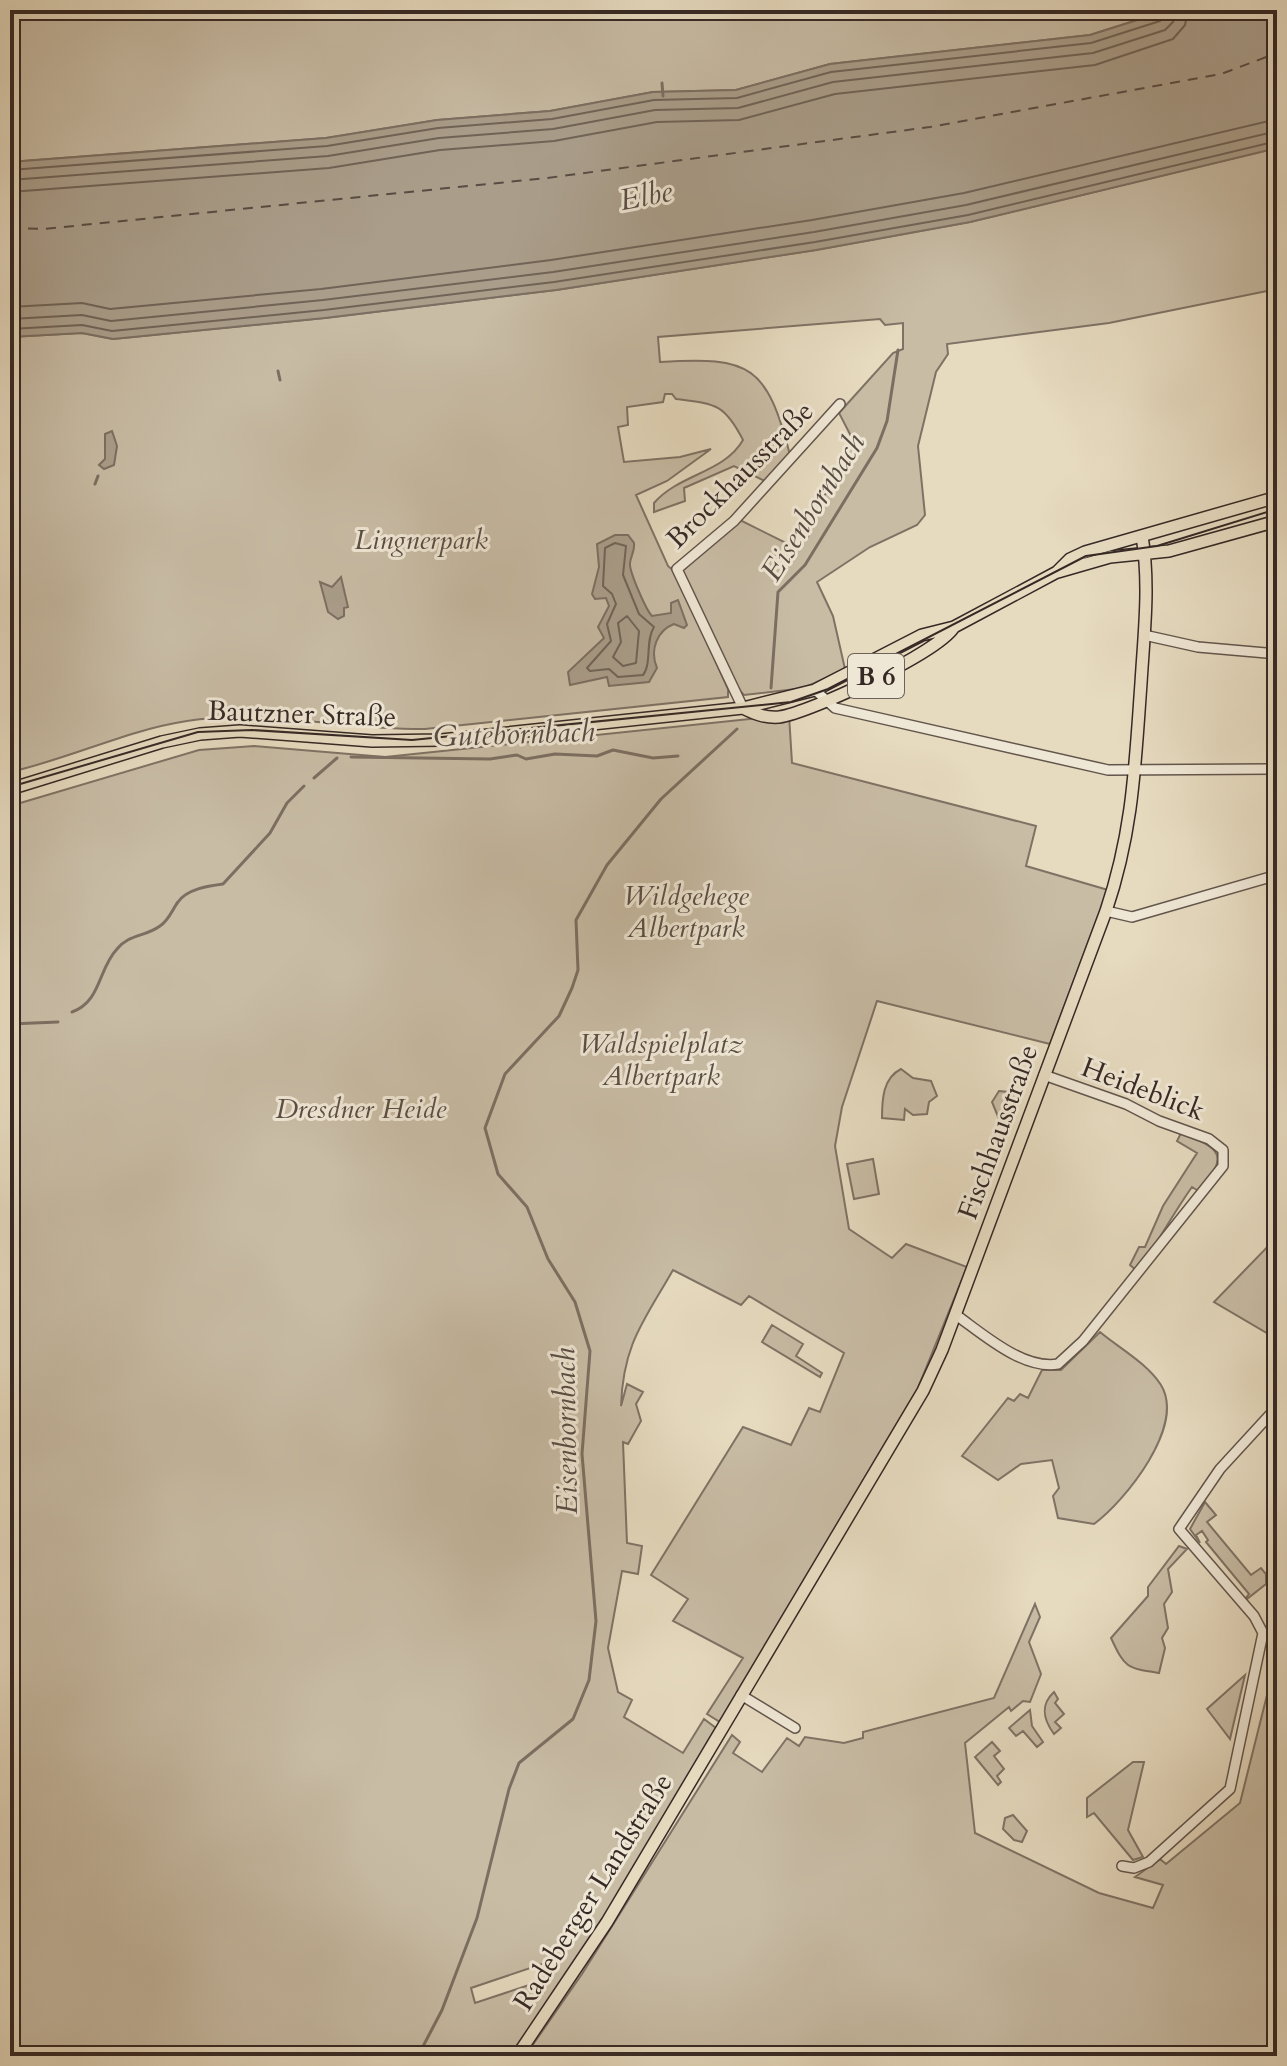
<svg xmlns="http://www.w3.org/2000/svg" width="1287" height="2066" viewBox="0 0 1287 2066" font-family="Cardo,serif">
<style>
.green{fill:#c8bca5;stroke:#7f7265;stroke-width:2;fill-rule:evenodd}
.water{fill:#aa9e8b;stroke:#7c6f62;stroke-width:2}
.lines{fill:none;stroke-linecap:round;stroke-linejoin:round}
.shore{stroke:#706458;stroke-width:2}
.stream{stroke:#7c6f62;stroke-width:3}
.ferry{stroke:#594c44;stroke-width:2;stroke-dasharray:10 8;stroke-linecap:butt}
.minor-casing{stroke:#62554c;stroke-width:12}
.major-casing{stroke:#362925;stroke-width:14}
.minor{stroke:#efe7d5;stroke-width:9}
.major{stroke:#e6dabf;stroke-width:11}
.tram{stroke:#362925;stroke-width:2}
.labels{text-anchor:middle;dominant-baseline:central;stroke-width:6;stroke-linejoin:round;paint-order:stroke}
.shield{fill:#efe7d5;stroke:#6e625a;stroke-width:2}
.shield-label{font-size:26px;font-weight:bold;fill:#362925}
.street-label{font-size:28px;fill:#362925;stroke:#efe7d5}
.park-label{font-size:28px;font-style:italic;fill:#5a4e45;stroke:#efe7d5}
.water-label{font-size:30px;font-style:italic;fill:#594c44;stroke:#efe7d5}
</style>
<rect width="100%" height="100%" fill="#e6dabf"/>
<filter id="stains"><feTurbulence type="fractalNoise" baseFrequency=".0025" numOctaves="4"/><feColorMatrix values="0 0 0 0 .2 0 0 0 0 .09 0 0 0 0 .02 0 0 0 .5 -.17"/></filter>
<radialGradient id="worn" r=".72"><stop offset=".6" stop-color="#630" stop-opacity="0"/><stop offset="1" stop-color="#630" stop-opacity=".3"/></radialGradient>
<path class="green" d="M10,10H1169L1090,35L830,64L736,90L653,92L550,111L437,120L326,138L10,162Z
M1277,148V289L1109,323L947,344L948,354L936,372L918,446L925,515L917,525L870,547L817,582L833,616L845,669L804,688L744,695L737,688L682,571L740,520L796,548L808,537L797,526L830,489L853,440L839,413L893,353L903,349V323L885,325L880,319L658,337L660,362C751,356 767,366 790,455L765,481L734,466L684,488L685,501L654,512V503C679,474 724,473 743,440C724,403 715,404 676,399L672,394H665L663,402L627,407L628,425L618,427L624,462L680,457L711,449L667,481L636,495L668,566L676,573L728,689V697L425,729C345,730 266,709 187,721C127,730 69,759 10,772V337L82,333L113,339L325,318L556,290L816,250L970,222Z
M789,715L792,763L1036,826L1026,866L1108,890L1050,1044L877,1001L842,1107L835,1146L849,1229L892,1258L906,1244L967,1267L918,1388L720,1722L707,1714L743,1658L673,1621L688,1599L651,1575L743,1427L791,1445L809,1408L820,1412L844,1353L749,1296L741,1305L673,1270C644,1321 623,1344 621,1406L627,1384L643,1392L636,1404L641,1421L628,1444L623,1442L627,1543L642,1546L638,1574L622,1571L608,1648L618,1692L632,1700L624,1717L683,1753L704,1719L716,1728L603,1919L511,2056H10V806L199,750L254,746L385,757ZM548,1962L553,1977L475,2003L471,1988Z
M901,1069L913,1078L931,1081L937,1096L929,1102L927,1114L913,1115L905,1109L904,1120L882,1118C882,1099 883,1078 901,1069Z
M999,1091L1019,1093L1009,1124L999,1119L992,1102Z
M1181,1133C1223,1149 1228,1155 1200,1192L1192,1187C1172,1215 1158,1243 1137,1271L1130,1265L1139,1247H1145L1163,1206L1197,1153L1177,1141Z
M873,1159L879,1194L854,1199L847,1164Z
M1277,1237V1339L1214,1302Z
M772,1325L803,1344L796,1356L822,1373L820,1377L762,1342Z
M1100,1332C1119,1348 1147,1363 1161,1385C1186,1426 1125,1501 1094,1524L1058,1518L1053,1496L1059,1488L1052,1460L1021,1464L998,1480L962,1456L1008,1398L1014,1401L1020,1394L1028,1398L1042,1370H1061Z
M1205,1502L1216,1515L1207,1522L1251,1575L1261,1568L1266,1574V1584L1247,1599H1245L1249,1594L1206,1542L1208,1540L1202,1531L1196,1535L1200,1543L1190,1529Z
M1179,1546L1187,1549L1168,1569L1172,1592L1164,1604L1168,1628L1162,1638L1165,1648L1159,1673C1126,1668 1125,1668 1111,1638L1148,1596V1587Z
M1035,1604L1040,1617L1029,1642L1041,1674L1030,1702L1023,1701L1011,1711L1009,1707L965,1743L975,1833L1099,1893L1153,1908L1163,1885L1135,1877L1160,1859L1166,1864L1240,1803L1277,1655V2056H525L582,1974L732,1735L740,1742L733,1753L762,1772L787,1738L799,1746L805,1737L844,1743L863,1738V1732L994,1698Z
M1245,1675L1230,1739L1207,1709Z
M1054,1692L1058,1699L1055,1703L1064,1714L1055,1722L1061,1728L1054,1734C1043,1719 1040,1705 1054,1692Z
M1030,1710L1032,1726L1043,1742L1037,1747L1023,1731L1016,1736L1009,1728Z
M992,1742L1000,1751L994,1756L1004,1769L997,1776L1001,1782L998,1785L975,1757Z
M1133,1762H1144L1128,1830L1143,1857L1133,1860L1094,1813L1087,1817V1798Z
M1013,1815L1027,1831L1022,1842L1014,1840L1003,1829L1005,1818Z"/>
<path class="water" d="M1169,10H1277V148L970,222L816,250L556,290L325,318L113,339L82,333L10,337V162L326,138L437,120L550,111L653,92L736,90L830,64L1090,35Z
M112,431L117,446L114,465L104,469L99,465L105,459V434Z
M615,535H628L634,543C635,551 631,555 630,563C629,571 646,610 652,616L671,613V603L678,600L687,625L684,628L674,624C658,630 649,649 657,668L649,682L609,686L607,677L570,685L568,672L604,638L598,627L609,606L606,598L595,599L592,594L599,567L597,544Z
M341,577L348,607L344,608V616L338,619L328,612L320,582L332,587Z"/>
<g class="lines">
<path class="shore" d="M10,170L327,146L438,128L552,119L654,100L737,98L831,72L1091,43L1160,21L1166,10
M10,180L328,156L439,138L553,129L655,110L738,108L833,82L1093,53L1165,30L1173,22L1176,10
M10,192L329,168L440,150L554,141L657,122L739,120L835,94L1095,65L1173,39L1185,25L1188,10
M10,307L82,303L110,309L321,289L551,260L812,220L964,193L1277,119
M10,319L82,315L111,321L323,300L553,272L814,232L966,205L1277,131
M10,329L82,325L112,331L324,310L554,282L815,242L968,215L1277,141
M615,543L626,546L623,575L639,614L654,627C645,641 652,664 643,675L618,677L609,669L590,671L587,668L611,641L607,624L616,604L612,594L603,586L605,548Z
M627,616L639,631L636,663L623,666L613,657L621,642L618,623Z"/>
<path class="stream" d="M662,83L663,96
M278,371L280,380
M95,484L98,476
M771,688L778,592L805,565L877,448L887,421L898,350
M351,757L490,759L517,755L526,759L555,754L597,756L613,750L653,758L678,756
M314,778L337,758
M72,1012C101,1002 98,969 117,949C129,934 145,937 160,926C169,920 172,910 178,902C187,889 208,886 223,884L270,833L287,803L304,786
M10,1024L58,1022
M418,2056L442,2010L477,1918L509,1789L519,1763L573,1719L589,1680L596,1621L582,1454L590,1351L575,1302L548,1259L527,1207L498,1174L485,1128L505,1074L559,1016L572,988L578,970L576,920L607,865L661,799L737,729"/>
<path class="ferry" d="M10,228L43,229L547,178L930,127L1221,74L1277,53"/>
<defs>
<path id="minor" d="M1144,635L1198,647L1277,654
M815,690L835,708L1108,770L1277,769
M743,708L677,569L734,521L840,404
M1106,911L1132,917L1277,875
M956,1315C983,1334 1023,1370 1058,1364L1083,1341L1223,1166V1150L1209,1139L1159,1121L1126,1104L1044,1075
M741,1695L795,1728
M1122,1866L1134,1868L1149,1862L1230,1789L1263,1633L1254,1616L1179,1529L1220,1469L1277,1407"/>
<path id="major" d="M1058,572L1110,557L1169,551L1277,521
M743,708C755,714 765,718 779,717C810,713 939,652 954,627
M10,789L162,742L200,734L240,731L372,741L441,740L743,708L815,690L922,635L954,627L1057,572L1070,559L1085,552L1277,497
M517,2056L607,1922L923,1391L942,1350L1106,911C1133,831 1135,766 1141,683C1144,633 1150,585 1142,536"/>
</defs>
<use href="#minor" class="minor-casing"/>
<use href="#major" class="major-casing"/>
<use href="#minor" class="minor"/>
<use href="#major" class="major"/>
<path class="tram" d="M10,787L198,732L252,730L412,740L791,702L828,689L1086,556L1157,546L1277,509"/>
</g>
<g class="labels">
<rect class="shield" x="848" y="654" width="56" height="44" rx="6"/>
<g class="shield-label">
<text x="876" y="676">B 6</text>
</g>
<g class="street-label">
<text transform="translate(740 475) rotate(-45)">Brockhausstraße</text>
<text transform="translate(302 714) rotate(2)">Bautzner Straße</text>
<text transform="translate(1143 1089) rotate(21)">Heideblick</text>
<text transform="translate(998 1132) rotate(-70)">Fischhausstraße</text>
<text transform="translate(593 1892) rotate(-58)">Radeberger Landstraße</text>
</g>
<g class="park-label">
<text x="421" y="540">Lingnerpark</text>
<text x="686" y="896">Wildgehege<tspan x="686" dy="32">Albertpark</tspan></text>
<text x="661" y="1044">Waldspielplatz<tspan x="661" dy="32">Albertpark</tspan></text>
<text x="361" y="1109">Dresdner Heide</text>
</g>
<g class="water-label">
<text transform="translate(646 196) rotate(-11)">Elbe</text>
<text transform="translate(813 507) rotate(-58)">Eisenbornbach</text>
<text transform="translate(514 734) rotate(-2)">Gutebornbach</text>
<text transform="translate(566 1431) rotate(-91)">Eisenbornbach</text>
</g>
</g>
<rect width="1287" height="2066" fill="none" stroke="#e6dabf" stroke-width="40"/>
<rect x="12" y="12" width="1263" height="2042" fill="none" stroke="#362925" stroke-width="4"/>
<rect x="20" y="20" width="1247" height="2026" fill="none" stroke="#362925" stroke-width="2"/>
<rect width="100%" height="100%" filter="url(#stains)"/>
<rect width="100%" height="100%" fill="url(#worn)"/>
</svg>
